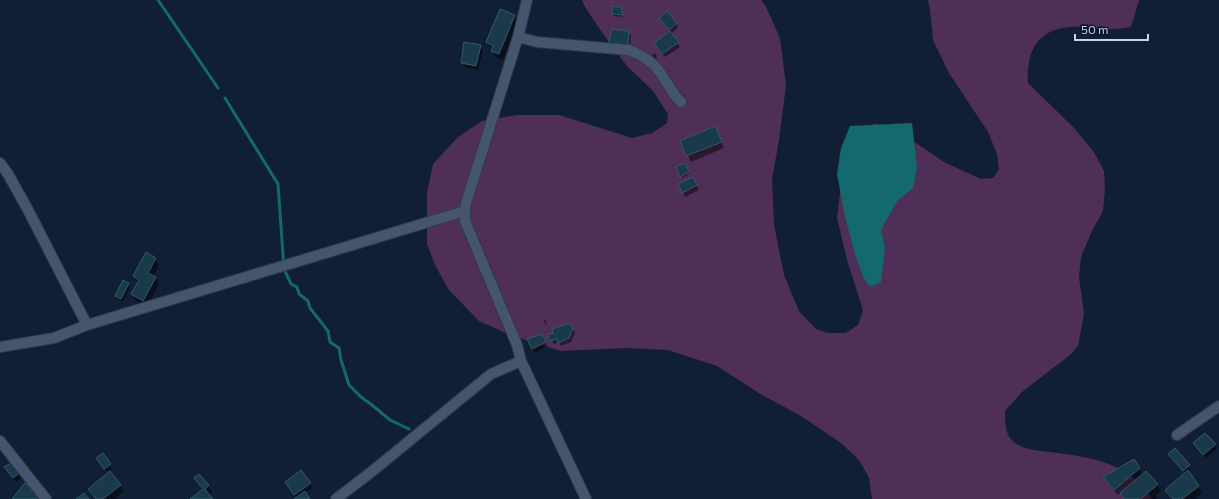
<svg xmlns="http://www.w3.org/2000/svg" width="1219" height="499" viewBox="0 0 1219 499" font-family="Commissioner,sans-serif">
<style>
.green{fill:#4f2e58}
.water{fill:#13696e}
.shadow{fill:#0007}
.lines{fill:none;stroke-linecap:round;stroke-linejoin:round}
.stream{stroke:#13696e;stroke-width:3}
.building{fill:#183a4a;stroke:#365869}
.minor-casing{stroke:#31394c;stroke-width:12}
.minor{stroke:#45556f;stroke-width:10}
</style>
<rect width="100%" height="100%" fill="#111f36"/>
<path class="green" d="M582,0H761L766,7L780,38L786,85L779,140L772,179L774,225L784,275L799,311L816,329L827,333H846L858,325L863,310L847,260L837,218L843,167L863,128L875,124L897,130L944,162L981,179L993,178L999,169L997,154L988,132L949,73L933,40L930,9L928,0H1139L1131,27C1123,28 1115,30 1107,29C1099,29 1090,27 1082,27C1043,25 1026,44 1028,83L1074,128L1094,152L1104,171L1105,189L1103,211L1091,233L1081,257L1079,277L1084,314L1078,346L1070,355L1022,392L1005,411C1005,419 1005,431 1010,438C1019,450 1036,450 1050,452C1089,457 1130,462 1152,499H872L869,478L859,460L841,443L801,416L759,393L717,366L668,350L627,348L561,351L513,336L479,321L449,290L436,267L427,244V192L433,164L458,137L482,121L517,115H559L632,138L652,133L667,123L668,114L653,91L627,66L603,34L585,7Z"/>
<path class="water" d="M912,123L917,167L913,188L897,201L881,230L885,248L881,282L870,287L863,277L855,254L845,217L837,174L841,148L850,126Z"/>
<path class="shadow" d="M613,8L622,10L623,17L614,16Z
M500,10L515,16L518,22L503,60L496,57L487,42Z
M663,22L676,23L678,27L671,34L680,47L665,57L657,47L671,32Z
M628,32L631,36L630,50L612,48Z
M480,46L483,50L478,70L465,67L462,63Z
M655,53L657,58L654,61L651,56Z
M718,134L724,148L691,162L682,141Z
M684,164L689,174L682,178L678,168Z
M693,178L699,190L685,197L680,185Z
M155,259L159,265L153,276L156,278L159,284L147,307L136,301L132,294L138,283L134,276Z
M128,283L130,287L123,302L119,300L116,296Z
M545,319L547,325H546L543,320Z
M569,324L575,333L571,342L561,346L559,342L554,344L549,336Z
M528,339L544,340L547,346L535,353Z
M1194,443L1215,444L1218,448L1206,458Z
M1172,458L1189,466L1191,470L1189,472L1202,493L1194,499H1173L1166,490L1186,474Z
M1133,460L1143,475L1146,472L1157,485L1161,491L1155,496L1157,499H1124L1121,493L1118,495L1108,484L1105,477Z
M100,462L110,465L112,469L107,472Z
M10,464L21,478L16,482L8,472Z
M199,475L212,492L209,495L212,499H192L203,490L195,478Z
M310,484L312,488L305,493L309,499H296L297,498L289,487Z
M120,485L123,492L114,499H96L89,489Z"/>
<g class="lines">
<path class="stream" d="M158,0L218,88
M225,98L278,184L284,269L291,284L297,287L299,294L308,301L310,308L328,331L330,342L339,348L341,360L349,385L361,397L372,405L390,420L409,429"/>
</g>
<path class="building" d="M612,6L621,7L623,15L612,14Z
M500,9L515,15L499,54L491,51L493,46L486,42Z
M667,11L677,23L669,30L659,18Z
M612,29L629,31L628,47L608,44Z
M670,31L679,42L662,54L654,43Z
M464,42L481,45L476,66L461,63Z
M715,126L722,142L686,156L680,141Z
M685,163L689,172L680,177L676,167Z
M693,177L697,185L682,193L678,184Z
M146,252L156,258L148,273L156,277L143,301L131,294L139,280L133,276Z
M123,280L129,283L121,299L115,296Z
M570,323L573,328L569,338L558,343L557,339L550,341L547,335L553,333L552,329Z
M542,334L546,342L532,349L527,339Z
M1205,433L1216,444L1203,455L1193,443Z
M1175,448L1190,465L1183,471L1168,454Z
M103,453L111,464L104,469L96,458Z
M1134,459L1140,468L1114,490L1103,477Z
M11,463L19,473L13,478L4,467Z
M301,470L311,483L294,495L285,482Z
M1188,470L1199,486L1182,499H1173L1165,490Z
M110,471L121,485L103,499H96L88,489Z
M1146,471L1158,484L1141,499H1124L1120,493Z
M199,474L209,485L205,489L213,499H190L203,489L194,478Z
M25,483L41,496L38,499H12Z
M305,491L310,499H294Z
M84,493L89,499H76Z"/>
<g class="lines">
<defs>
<path id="minor" d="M527,0L518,37L466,203L465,211V221L517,345L521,361L586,499
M518,37L537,42L629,50C642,55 656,64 663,77C669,86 673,95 681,102
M0,163L8,174L27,208L87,325
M0,347L54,338L87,325L465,211
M1177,435L1219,406
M0,441L46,499
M336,499L370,473L491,374L521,361"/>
</defs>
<use href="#minor" class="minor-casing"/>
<use href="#minor" class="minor"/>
</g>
<path d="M1075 34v6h73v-6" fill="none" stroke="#c9d3e2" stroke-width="2"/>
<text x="1081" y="34" font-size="12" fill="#c9d3e2" stroke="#08152c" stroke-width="3" paint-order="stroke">50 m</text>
</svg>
